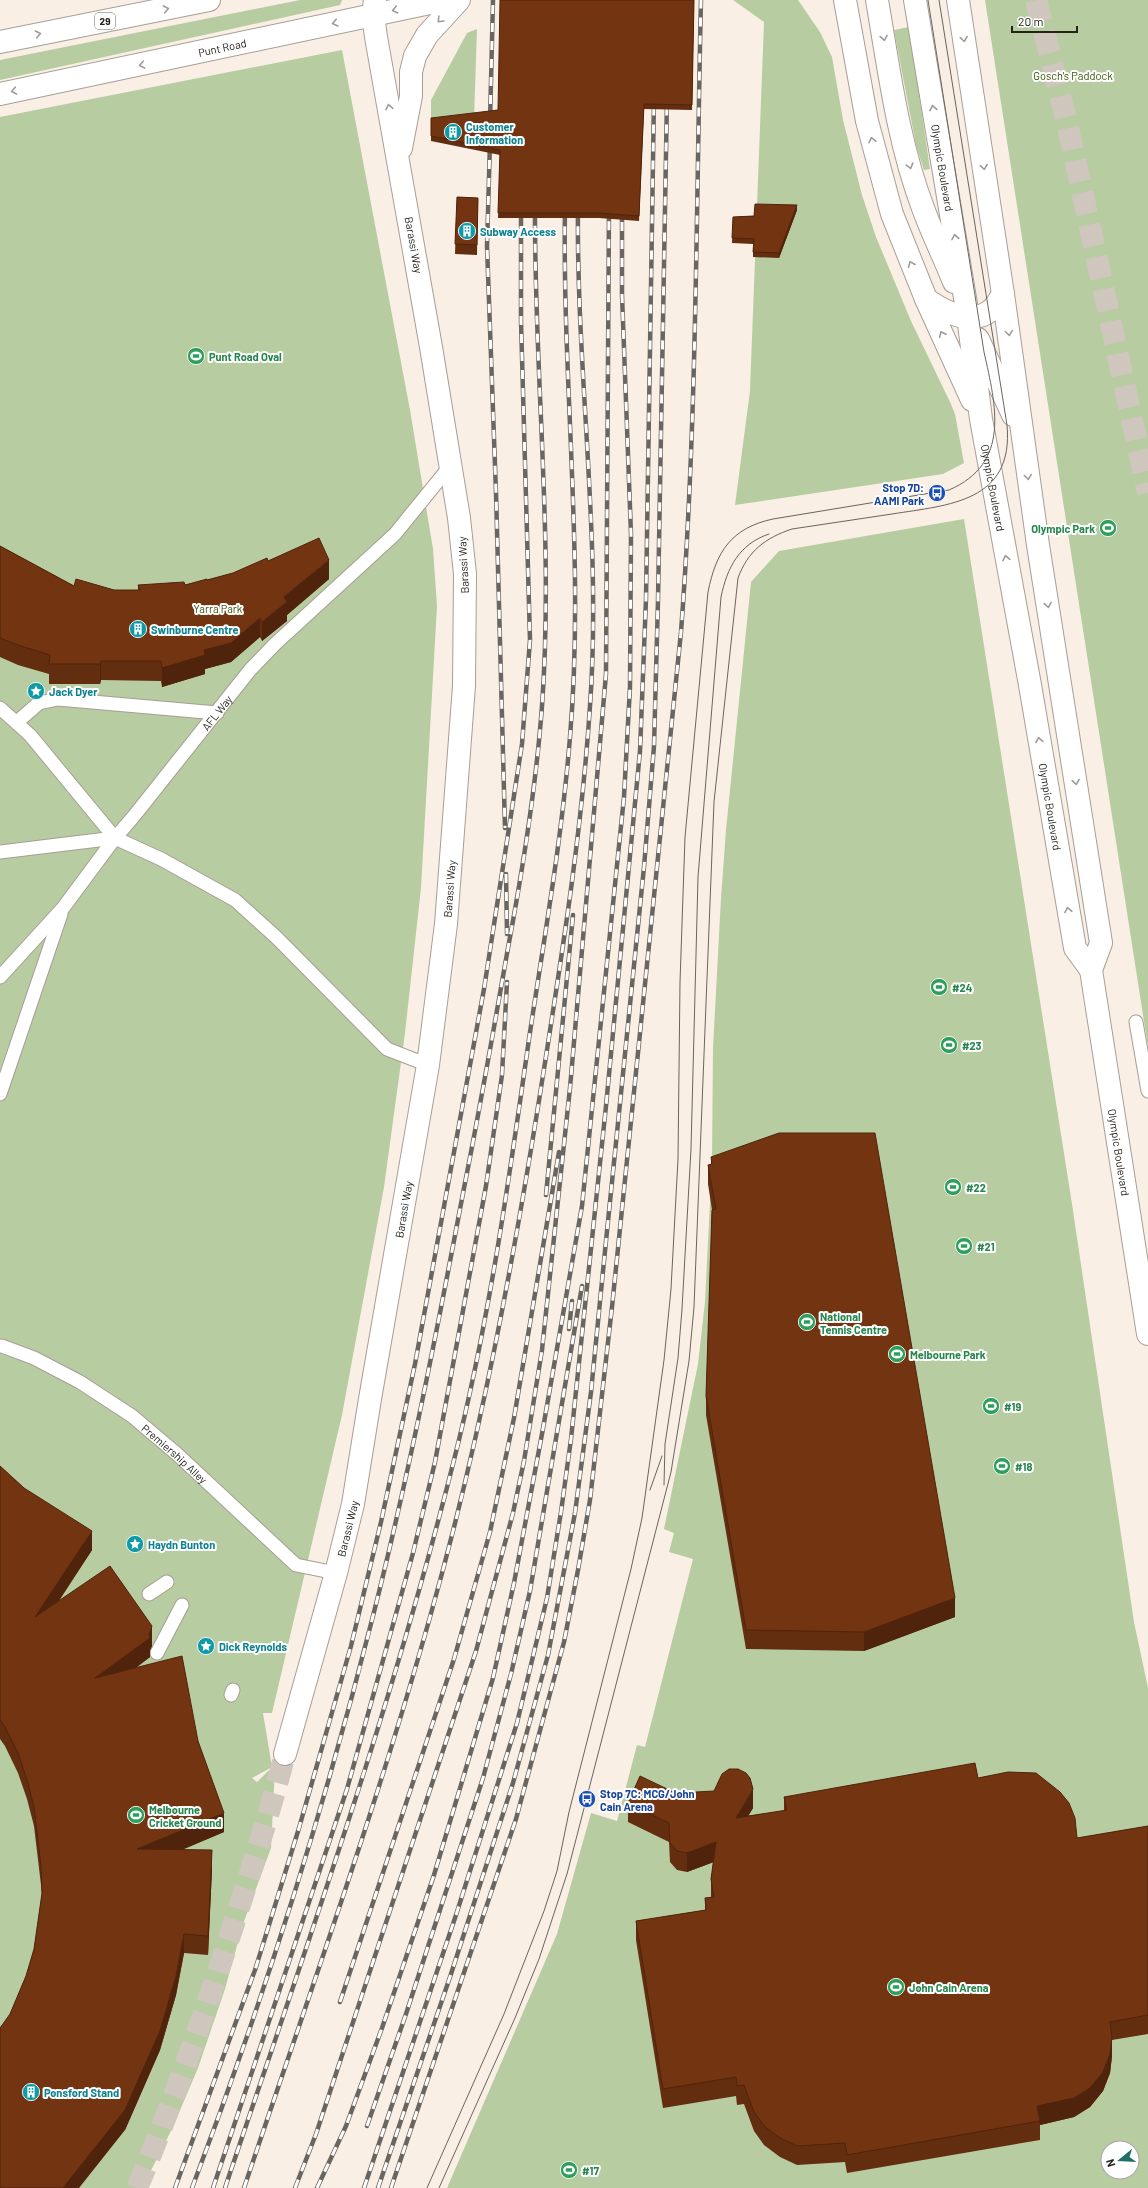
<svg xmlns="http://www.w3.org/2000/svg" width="1148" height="2188" viewBox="0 0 1148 2188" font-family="Barlow,sans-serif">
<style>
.green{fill:#b7cca0;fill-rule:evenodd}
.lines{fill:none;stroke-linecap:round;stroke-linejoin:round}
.primary-tunnel{stroke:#cfc6bd;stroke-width:22;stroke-dasharray:22 11;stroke-linecap:butt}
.motorway-tunnel{stroke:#cfc6bd;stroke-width:22;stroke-dasharray:22 11;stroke-linecap:butt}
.pedestrian-casing{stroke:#a79e95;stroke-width:15}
.secondary-casing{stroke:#a79e95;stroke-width:24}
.primary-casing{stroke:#a79e95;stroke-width:24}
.trunk-casing{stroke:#a79e95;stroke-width:24}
.pedestrian{stroke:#fff;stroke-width:13}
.secondary{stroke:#fff;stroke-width:22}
.primary{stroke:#fff;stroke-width:22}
.trunk{stroke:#fff;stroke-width:22}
.tram{stroke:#6a655f;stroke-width:1}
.rail-casing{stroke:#6a655f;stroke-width:4.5}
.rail{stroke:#fefefe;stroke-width:3;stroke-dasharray:9;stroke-linecap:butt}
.wall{fill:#632d0f}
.shaded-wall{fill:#50240c}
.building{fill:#733411;stroke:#50240c}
.oneway{stroke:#9d9c9a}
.labels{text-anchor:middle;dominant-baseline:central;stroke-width:4;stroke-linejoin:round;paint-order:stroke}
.shield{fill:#fefefe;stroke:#666461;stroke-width:1}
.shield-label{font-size:10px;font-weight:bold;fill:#25221e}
.street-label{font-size:11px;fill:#25221e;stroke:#fefefe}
.park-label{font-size:11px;fill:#375203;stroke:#fefefe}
.culture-label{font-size:11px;font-weight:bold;fill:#0d838f;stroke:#fefefe;text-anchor:start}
.leisure-label{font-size:11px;font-weight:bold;fill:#27864d;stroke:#fefefe;text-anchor:start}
.transit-label{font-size:11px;font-weight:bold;fill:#164399;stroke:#fefefe;text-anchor:end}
</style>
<rect width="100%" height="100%" fill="#f9efe5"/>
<path class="green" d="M300,0H342L340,5L0,80V60Z
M733,0H798L820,32L832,57L843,120L862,195L876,237L911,321L950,402L955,414L964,463L943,474L735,505L750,391L764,22Z
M985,0H1148V1047Z
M909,27L930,169L924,170L916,145L894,30Z
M477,29L474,118L431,124V100L467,33Z
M342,50L410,410L433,549L437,606L421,888L405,1033L384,1187L342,1415L272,1713H263L272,1767L252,1778L257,1782L268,1771L275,1768L271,1848L243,1924L225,1989L198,2068L172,2129L142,2188H0V117Z
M964,519L1072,1204L1134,1622L1148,1688V2188H447L557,1934L591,1813L617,1821L637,1745L645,1747L693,1559L669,1552L674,1533L664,1529L698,1364L705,1302L712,1162L713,1048L721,898L726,830L751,582L779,551ZM1108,2148H1132V2172H1108Z"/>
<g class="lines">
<path class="primary-tunnel" d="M137,2188C175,2098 207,2007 237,1914C254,1861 271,1808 285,1754"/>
<path class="motorway-tunnel" d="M1036,0L1068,127L1148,493"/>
<defs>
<g id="pedestrian">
<path d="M0,708L30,735L115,838L161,859L235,900L276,937L387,1049L428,1065"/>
<path d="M17,722L39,703L58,699L217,713"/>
<path d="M0,852L115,838"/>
<path id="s1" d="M0,977L63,908L115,838L134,816L250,670L275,644L395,534L451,465"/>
<path d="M1136,1022L1148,1091"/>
<path d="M0,1094L61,914"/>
<path id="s2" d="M2,1346L34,1358L80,1382L132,1416L177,1454L296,1565L336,1573"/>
<path d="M149,1594L167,1582"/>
<path d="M157,1653L182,1605"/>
<path d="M231,1695L233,1690"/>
</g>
<g id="secondary">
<path d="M845,0L867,121L892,214L926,299L972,400"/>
<path d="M877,0C889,70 898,142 923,208C932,233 944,257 954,282"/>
<path id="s3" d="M915,0L968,316L981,419L1030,685L1075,948L1091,970"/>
<path id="s4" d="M958,0L1003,294L1038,545L1101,943L1091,970L1148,1334"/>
<path d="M926,299C943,311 970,326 990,311C996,307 999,300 1003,294"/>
<path d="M978,339L1013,415"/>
</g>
<g id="primary">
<path d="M401,148L411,96V72L415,56L427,35L459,0"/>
<path id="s5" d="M285,1754L336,1573L353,1504L370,1399L428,1065L446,924L464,686L465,574L459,518L431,347L376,37L373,15L375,0"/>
</g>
<g id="trunk">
<path d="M0,42L209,0"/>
<path id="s6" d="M0,94L444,0"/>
</g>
</defs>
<use href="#pedestrian" class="pedestrian-casing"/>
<use href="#secondary" class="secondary-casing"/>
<use href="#primary" class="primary-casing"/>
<use href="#trunk" class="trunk-casing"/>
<use href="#pedestrian" class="pedestrian"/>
<use href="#secondary" class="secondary"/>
<use href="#primary" class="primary"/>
<use href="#trunk" class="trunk"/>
<path class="tram" d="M664,1485L665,1444L678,1358L682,1309L691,1149L698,877L721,597C727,568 739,544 769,534
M650,1490L662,1456
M427,2188L504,2014L544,1911L557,1871L569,1812L631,1569L642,1518L664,1360L671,1289L678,1159L680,982L685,837L708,592C716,552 731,528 773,519L949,490C1011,463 996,406 984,352L928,0
M439,2188L515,2018L539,1959L567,1874L671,1472L689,1361L694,1307L714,802L738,578C748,551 765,538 792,529C825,524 859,519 892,514C949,505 1014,502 1007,425L939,0"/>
<defs>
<path id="rail" d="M490,122L493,0
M490,142L487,246L496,493L505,828
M506,874L507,934
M546,1195L573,915
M569,1329L572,1301
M340,2002L454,1659L490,1532L514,1418L559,1152
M367,2126L406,2014L483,1778L511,1674L530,1591L582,1286
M175,2188L255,1970L299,1828L351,1646L381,1522L415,1364L484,989L522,744L530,640L521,321V208
M192,2188C263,2001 324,1810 373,1616C409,1474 437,1331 464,1188C480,1108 494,1028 508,948C523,868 536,788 542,706C554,540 534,374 535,208
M213,2188L347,1789L413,1553L435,1462L486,1186L502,1075L507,982
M225,2188C306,1947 392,1707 454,1460C489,1322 509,1180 529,1039C544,939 562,838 570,737C585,561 562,384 565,208
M244,2188C308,1998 376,1809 430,1617C481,1437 515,1254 544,1069C563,948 582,828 590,706C602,539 576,373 578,207
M295,2188L316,2134L476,1651L513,1513L524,1461L542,1350L570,1088L606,674L609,209
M317,2188L346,2126L382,2028L434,1875L493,1678L514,1583L542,1434L582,1206L624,797L630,687L631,534L622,295V209
M364,2188L456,1915L517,1723L547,1598L561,1512L571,1439L606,1106L640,751L646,599L654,98
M378,2188L451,1974L513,1783L548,1655L575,1513L591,1392L606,1241L644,867L654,746L658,600L667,98
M391,2188L516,1819L564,1642L578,1570L590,1500L612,1307L681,632C697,422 696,211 701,0"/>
</defs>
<use href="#rail" class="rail-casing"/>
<use href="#rail" class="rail"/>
</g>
<path class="wall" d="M694,0L692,110L644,109L639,221L599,218H498L500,155L431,141V124L498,110Z
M457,197L478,198L477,255L455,254Z
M797,210L779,258L753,257V244L732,243L733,217L754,216Z
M0,546L74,586L114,590H138V585H185L207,580L233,573L268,561L329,579L287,615V621L262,641L260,637L231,662L205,669V674L162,687L161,681L101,680L100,684H49V674L18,665L0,657Z
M711,1157L955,1617L864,1651L746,1649L706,1415V1396L712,1210L708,1184V1165L711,1164Z
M0,1466L92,1550L59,1601L152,1646L150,1650V1657L136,1668L198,1741L224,1832L182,1850L212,1869L208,1955L184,1953L176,1995L160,2050L125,2130L10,2014L26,1976L34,1949L42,1895L41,1885L34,1826L27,1799L18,1773L5,1746L0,1739Z
M978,1778L1077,1838L1148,1826V2034L1112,2040V2056L1110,2073L1103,2091L1090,2107L1074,2117L1040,2125V2140L847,2173L845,2162L797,2165L780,2157L764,2145L754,2131L744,2104L737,2105L736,2096L663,2108L636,1940V1921L705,1910V1898L711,1897V1879L714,1862L687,1872L677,1870L670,1862L669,1842L628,1822V1803L686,1798L753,1808L748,1816L784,1811V1797Z"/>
<path class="shaded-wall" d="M797,205V210L779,258V253Z
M329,560V579L287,615V621L262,641V622L284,597Z
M260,618V637L231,662L205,669V674L162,687V668L204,650Z
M101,661V680L100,684V664Z
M92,1531V1550L35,1636V1617Z
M955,1598V1617L864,1651V1632Z
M152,1626V1646L150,1650V1657L95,1697V1678L149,1634Z
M753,1789V1808L736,1837V1818Z
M224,1813V1832L137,1868V1849Z
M716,1842V1861L687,1872V1853Z
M212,1850V1869L208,1955V1936Z
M184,1934V1953L176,1995L160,2050L125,2130L79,2188H63Z
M1112,2037V2056L1110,2073L1103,2091L1090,2107L1074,2117L1040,2125L1037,2106Z"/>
<path class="building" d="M500,0H694L692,105L644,104L639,216L599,213H498L500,150L431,136V118L498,110Z
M457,197L478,198L477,245L455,244Z
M755,204L797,205L779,253L753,252L754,239L732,238L733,217L754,216Z
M319,538L329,560L284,597L287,602L262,622L260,618L231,643L204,650L205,655L162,668L161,661H101L100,664H49L50,655L18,645L0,638V546L74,586L76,579L114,590H140L138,585L184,582L185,585L207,579V580L233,573L267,558L268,561Z
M779,1133H875L955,1598L864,1632L746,1630L706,1396L712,1210L716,1209L708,1165L712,1164L711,1157Z
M0,1466L24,1488L92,1531L35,1617L110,1566L152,1626L149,1634L150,1638L95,1678L182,1656L198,1741L224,1813L137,1849L212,1850L208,1936L184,1934L176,1976L160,2031L125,2110L63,2188H0V2028L10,2014L26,1976L34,1949L42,1893L41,1866L34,1807L27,1780L18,1753L5,1727L0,1720Z
M975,1763L978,1778L1008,1772L1036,1773L1060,1792L1069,1803L1075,1818L1077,1838L1148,1826V2015L1110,2022L1112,2037L1110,2054L1103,2072L1090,2088L1074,2098L1037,2106L1040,2121L847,2155L845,2143L797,2146L780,2138L764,2126L754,2112L744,2085L737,2086L736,2077L663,2089L636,1921L706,1910L705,1898L714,1897L711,1879L716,1842L687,1853L677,1851L670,1843L669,1823L628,1803L640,1776L686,1798L696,1792L714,1791L722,1774L729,1769H738L746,1773L750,1778L753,1789L736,1818L787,1810L784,1797Z"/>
<defs><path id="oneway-chevron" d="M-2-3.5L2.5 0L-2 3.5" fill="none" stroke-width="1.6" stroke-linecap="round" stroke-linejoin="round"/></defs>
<g class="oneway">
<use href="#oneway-chevron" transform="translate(166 9) rotate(-11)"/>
<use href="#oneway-chevron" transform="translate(395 10) rotate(168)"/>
<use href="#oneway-chevron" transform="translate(440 20) rotate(133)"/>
<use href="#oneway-chevron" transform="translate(335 23) rotate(167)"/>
<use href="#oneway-chevron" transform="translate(38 34) rotate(-11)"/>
<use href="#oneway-chevron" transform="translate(884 38) rotate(80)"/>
<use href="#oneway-chevron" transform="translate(964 39) rotate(81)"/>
<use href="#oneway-chevron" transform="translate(142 65) rotate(169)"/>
<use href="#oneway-chevron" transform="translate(14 91) rotate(169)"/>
<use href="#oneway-chevron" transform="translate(389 107) rotate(-101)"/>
<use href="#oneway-chevron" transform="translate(933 108) rotate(-100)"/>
<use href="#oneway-chevron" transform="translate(872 140) rotate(-103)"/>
<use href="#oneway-chevron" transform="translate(910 166) rotate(74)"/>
<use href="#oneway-chevron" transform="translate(984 167) rotate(81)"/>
<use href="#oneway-chevron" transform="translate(955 237) rotate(-100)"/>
<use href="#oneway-chevron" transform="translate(911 264) rotate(-112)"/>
<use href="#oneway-chevron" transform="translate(1009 333) rotate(82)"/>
<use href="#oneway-chevron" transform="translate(942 334) rotate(-115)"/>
<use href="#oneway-chevron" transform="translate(1028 477) rotate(82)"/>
<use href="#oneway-chevron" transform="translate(1006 558) rotate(-101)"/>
<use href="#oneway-chevron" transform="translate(1048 605) rotate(81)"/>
<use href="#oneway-chevron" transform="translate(1039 740) rotate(-100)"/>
<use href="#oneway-chevron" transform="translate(1076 782) rotate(81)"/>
<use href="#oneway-chevron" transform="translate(1068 910) rotate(-100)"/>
</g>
<defs>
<symbol id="building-disc" viewBox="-11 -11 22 22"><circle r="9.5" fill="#0f9aa8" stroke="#fefefe"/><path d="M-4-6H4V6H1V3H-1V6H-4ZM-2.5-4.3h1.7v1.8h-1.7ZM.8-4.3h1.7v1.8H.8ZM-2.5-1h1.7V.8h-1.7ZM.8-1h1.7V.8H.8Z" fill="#fff"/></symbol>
<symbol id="stadium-disc" viewBox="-11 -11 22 22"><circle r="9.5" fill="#2e9e5b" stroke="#fefefe"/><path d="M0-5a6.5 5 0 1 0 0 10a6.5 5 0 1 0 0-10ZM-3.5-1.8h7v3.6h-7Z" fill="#fff"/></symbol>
<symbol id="bus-disc" viewBox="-11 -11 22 22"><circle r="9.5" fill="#1a4fb4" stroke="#fefefe"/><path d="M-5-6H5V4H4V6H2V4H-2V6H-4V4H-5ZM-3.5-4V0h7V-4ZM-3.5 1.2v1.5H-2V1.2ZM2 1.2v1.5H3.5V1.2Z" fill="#fff"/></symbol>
<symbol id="sight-disc" viewBox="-11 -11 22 22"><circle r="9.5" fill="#0f9aa8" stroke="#fefefe"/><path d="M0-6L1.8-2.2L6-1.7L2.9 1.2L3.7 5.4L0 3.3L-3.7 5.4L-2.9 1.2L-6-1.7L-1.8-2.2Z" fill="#fff"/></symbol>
</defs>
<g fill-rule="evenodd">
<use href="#building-disc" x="443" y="122" width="20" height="20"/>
<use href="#building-disc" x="457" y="221" width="20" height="20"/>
<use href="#stadium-disc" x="186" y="346" width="20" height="20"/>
<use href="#bus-disc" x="927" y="483" width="20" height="20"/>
<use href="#stadium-disc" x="1098" y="518" width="20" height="20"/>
<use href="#building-disc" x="128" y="619" width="20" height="20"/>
<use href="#sight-disc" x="26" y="681" width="20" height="20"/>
<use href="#stadium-disc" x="929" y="977" width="20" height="20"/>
<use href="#stadium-disc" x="939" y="1035" width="20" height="20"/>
<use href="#stadium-disc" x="943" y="1177" width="20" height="20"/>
<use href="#stadium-disc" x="954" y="1236" width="20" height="20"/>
<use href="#stadium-disc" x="797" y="1312" width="20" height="20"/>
<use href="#stadium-disc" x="887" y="1344" width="20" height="20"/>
<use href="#stadium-disc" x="981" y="1396" width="20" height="20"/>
<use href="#stadium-disc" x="992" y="1456" width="20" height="20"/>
<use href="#sight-disc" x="125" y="1534" width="20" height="20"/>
<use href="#sight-disc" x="196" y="1636" width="20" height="20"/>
<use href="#bus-disc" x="577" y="1789" width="20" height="20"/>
<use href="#stadium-disc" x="126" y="1805" width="20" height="20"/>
<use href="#stadium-disc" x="886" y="1977" width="20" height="20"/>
<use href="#building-disc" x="21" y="2082" width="20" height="20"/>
<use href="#stadium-disc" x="559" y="2160" width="20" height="20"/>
</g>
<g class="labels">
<rect class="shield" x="95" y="13" width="20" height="16" rx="3"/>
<g class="shield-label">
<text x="105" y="21">29</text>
</g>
<g class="street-label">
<text stroke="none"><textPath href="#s6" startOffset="227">Punt Road</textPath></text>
<text stroke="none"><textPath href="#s3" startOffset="170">Olympic Boulevard</textPath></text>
<text transform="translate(414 245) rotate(80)">Barassi Way</text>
<text stroke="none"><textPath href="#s3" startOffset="494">Olympic Boulevard</textPath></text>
<text transform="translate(463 565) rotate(-93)">Barassi Way</text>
<text stroke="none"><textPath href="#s1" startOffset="342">AFL Way</textPath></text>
<text stroke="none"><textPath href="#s3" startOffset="818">Olympic Boulevard</textPath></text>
<text stroke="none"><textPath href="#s5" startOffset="882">Barassi Way</textPath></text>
<text stroke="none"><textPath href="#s4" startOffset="1167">Olympic Boulevard</textPath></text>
<text stroke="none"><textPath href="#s5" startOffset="558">Barassi Way</textPath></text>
<text stroke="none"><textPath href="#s2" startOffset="205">Premiership Alley</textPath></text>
<text stroke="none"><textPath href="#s5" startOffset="234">Barassi Way</textPath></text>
</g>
<g class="park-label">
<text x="1073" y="75">Gosch's Paddock</text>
<text x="218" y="608">Yarra Park</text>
</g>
<g class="culture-label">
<text x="466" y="126">Customer<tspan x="466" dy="13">Information</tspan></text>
<text x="480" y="231">Subway Access</text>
<text x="151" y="629">Swinburne Centre</text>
<text x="49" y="691">Jack Dyer</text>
<text x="148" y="1544">Haydn Bunton</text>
<text x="219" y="1646">Dick Reynolds</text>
<text x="44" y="2092">Ponsford Stand</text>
</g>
<g class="leisure-label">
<text x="209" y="356">Punt Road Oval</text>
<text x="1095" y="528" text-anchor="end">Olympic Park</text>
<text x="952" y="987">#24</text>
<text x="962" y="1045">#23</text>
<text x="966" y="1187">#22</text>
<text x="977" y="1246">#21</text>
<text x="820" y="1316">National<tspan x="820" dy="13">Tennis Centre</tspan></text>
<text x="910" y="1354">Melbourne Park</text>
<text x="1004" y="1406">#19</text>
<text x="1015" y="1466">#18</text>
<text x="149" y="1809">Melbourne<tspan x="149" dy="13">Cricket Ground</tspan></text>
<text x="909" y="1987">John Cain Arena</text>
<text x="582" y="2170">#17</text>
</g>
<g class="transit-label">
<text x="924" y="487">Stop 7D:<tspan x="924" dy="13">AAMI Park</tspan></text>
<text x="600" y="1793" text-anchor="start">Stop 7C: MCG/John<tspan x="600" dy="13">Cain Arena</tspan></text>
</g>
</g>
<g transform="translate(1120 2160) rotate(252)"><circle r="19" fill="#fefefe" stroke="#a7a6a4"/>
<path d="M0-3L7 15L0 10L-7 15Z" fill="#246d66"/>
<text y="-6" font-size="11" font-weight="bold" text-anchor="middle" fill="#25221e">N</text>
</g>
<path d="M1012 26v6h65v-6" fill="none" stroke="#25221e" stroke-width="2"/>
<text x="1018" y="26" font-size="12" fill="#25221e" stroke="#fefefe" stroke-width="3" paint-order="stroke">20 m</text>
</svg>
